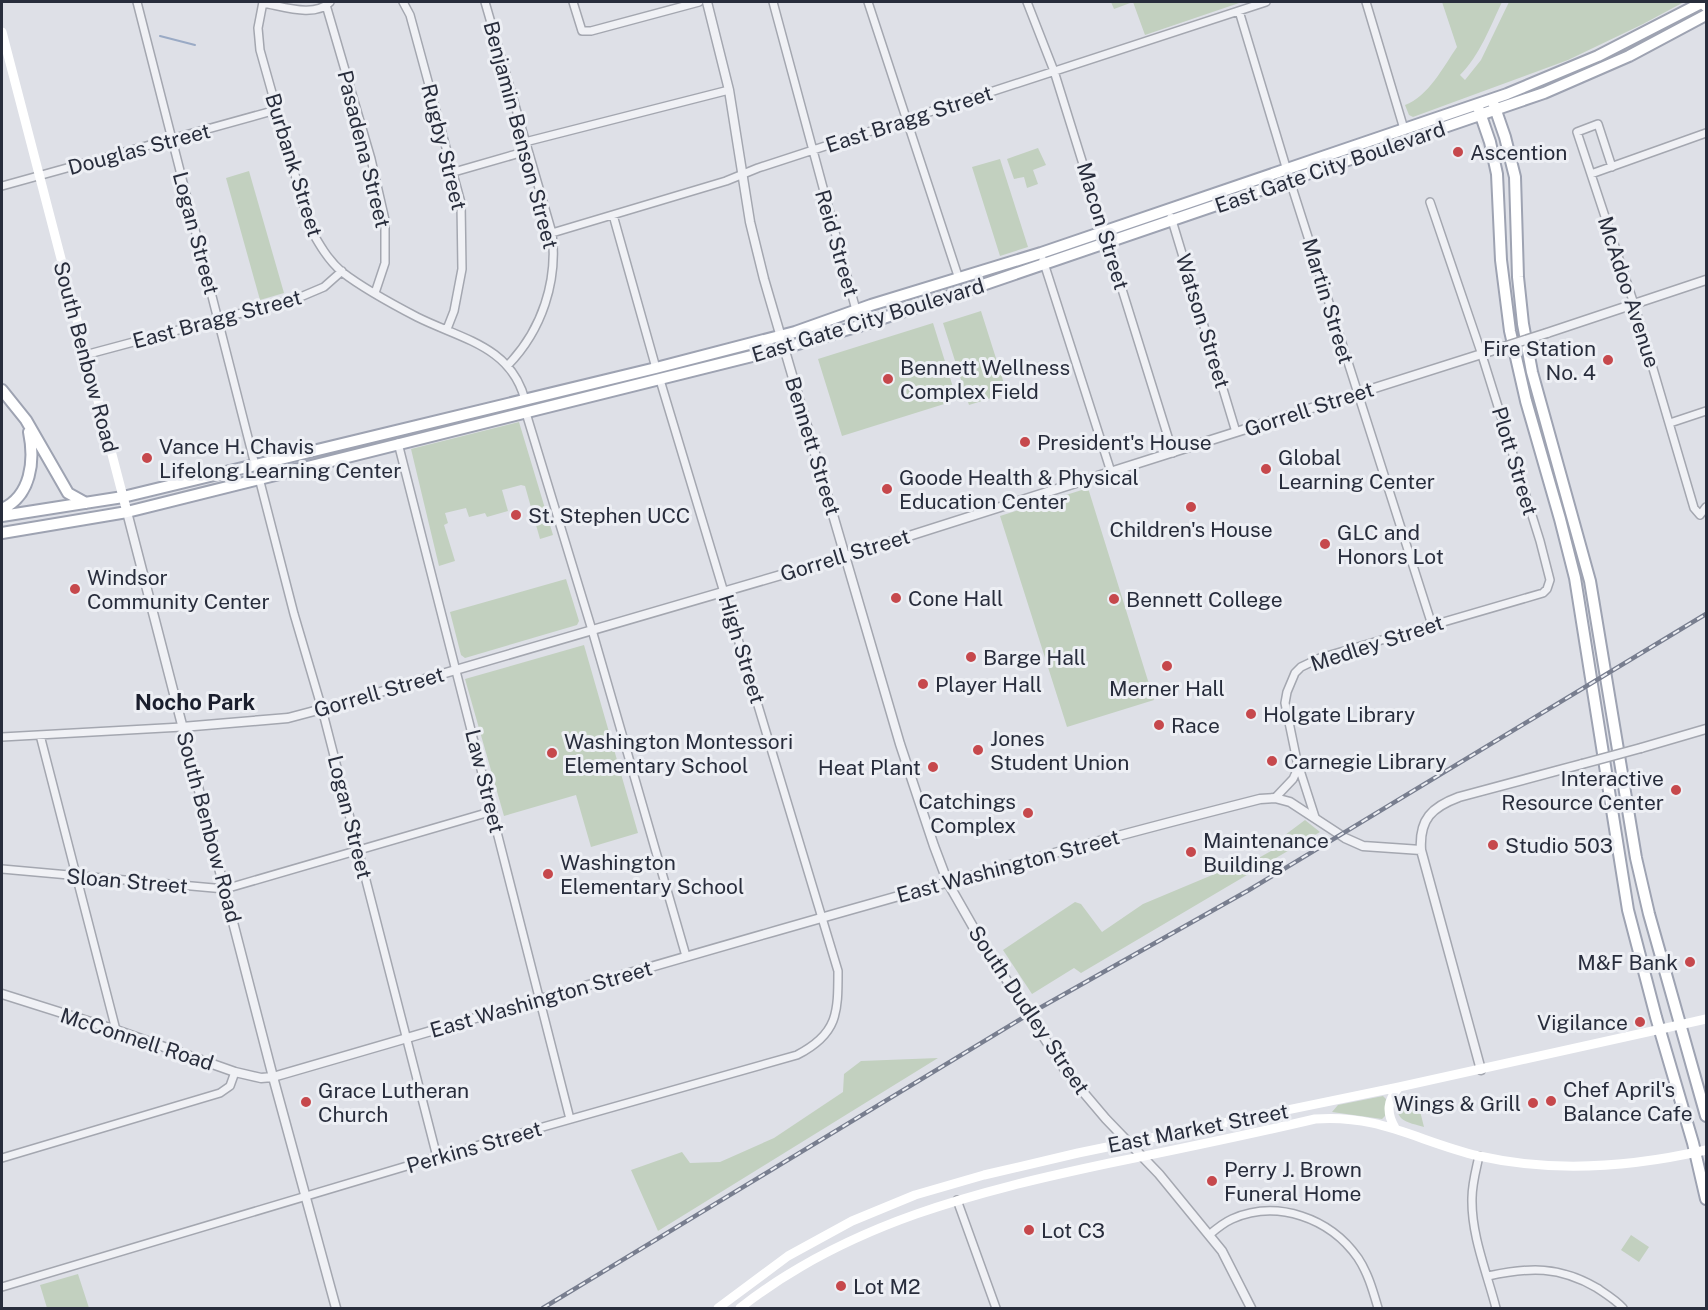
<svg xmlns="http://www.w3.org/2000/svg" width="1708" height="1310" viewBox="0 0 1708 1310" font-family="'Public Sans',sans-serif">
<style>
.green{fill:#c2d0bf}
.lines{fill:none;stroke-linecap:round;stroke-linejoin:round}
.stream{stroke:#9aaac5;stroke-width:2}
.minor-casing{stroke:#a4a7b0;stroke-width:10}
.tertiary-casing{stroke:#a4a7b0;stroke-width:11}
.primary-casing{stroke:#9ea3b2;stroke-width:14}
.minor{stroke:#f0f1f5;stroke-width:7}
.tertiary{stroke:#f0f1f5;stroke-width:8}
.secondary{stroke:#fff;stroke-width:9}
.primary{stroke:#fff;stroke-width:10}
.rail-casing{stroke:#787e8f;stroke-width:4.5}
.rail{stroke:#edeff4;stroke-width:2;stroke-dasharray:7;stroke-linecap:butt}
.tertiary-bridge-casing{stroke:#a4a7b0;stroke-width:11;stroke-linecap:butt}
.tertiary-bridge{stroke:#f0f1f5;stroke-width:8}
.secondary-bridge{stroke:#fff;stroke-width:9}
.poi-dot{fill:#c6484c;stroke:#edeff4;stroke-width:2}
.labels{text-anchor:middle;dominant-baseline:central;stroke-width:6;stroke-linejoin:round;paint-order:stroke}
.street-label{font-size:21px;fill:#282d3c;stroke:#edeff4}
.poi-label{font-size:21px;fill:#282d3c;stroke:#edeff4;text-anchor:start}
.neighbourhood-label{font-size:22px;font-weight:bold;fill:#1a1e2d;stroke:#edeff4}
</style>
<rect width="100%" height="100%" fill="#dee0e7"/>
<path class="green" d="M1111,2H1242L1145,35L1133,2L1114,9Z
M1442,2H1502C1490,27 1480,55 1460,75L1465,80L1481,60L1509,2H1684L1643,24L1568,60L1413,117L1409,115L1405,105C1428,97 1444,66 1457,47Z
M1038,148L1046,165L1033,170L1038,184L1027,188L1024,177L1014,179L1007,159Z
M1000,159L1028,247L1000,256L972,167Z
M249,171L284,293L260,300L226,178Z
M981,311L1007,393L969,405L943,323Z
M933,323L957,400L842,436L818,359Z
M519,422L553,535L540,539L525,486L521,485L502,490L508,511L487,517L485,513L469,517L466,508L445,513L448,523L444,525L455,561L439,566L411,449Z
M1088,488L1154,700L1067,727L1000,516Z
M566,579L579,621L577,625L465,658L461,655L450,612Z
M584,645L638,833L591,847L576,795L504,816L465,679Z
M1305,820L1320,832L1081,973L1074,968L1032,994L1003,950L1075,902L1081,904L1102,932L1143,904L1217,873L1246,865L1271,851L1273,844Z
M938,1058L658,1231L631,1170L682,1152L690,1163L720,1162L774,1138L843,1092L844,1074L861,1061Z
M1416,1095L1424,1127C1418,1125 1406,1123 1401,1118C1390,1105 1406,1097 1416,1095Z
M1383,1096L1386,1099L1385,1116L1382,1119L1332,1112L1338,1105Z
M1631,1235L1649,1247L1639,1262L1621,1250Z
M78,1274L89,1308H47L40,1285Z"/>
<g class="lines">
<path class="stream" d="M160,36L195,45"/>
<defs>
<path id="minor" d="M137,2L255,465
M263,2L258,28L260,50L310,228C319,244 328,260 342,272C364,289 392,304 417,317C461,339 511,346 525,400
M403,2L410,15L461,203L462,269L454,311L447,329
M485,2L552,233C558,281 542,330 508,365
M573,2L582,31H591L699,2
M773,2L856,310
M868,2L959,279
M1027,2L1054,71L1173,453
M1366,2L1404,129
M263,3C282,6 315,18 330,2
M326,5L371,159L385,220V263L375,293
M1239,11L1292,187L1432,625
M525,142L729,90
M1612,167L1598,124L1577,132L1634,304L1694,508L1700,515L1706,507
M454,172L527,151
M1591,174L1706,133
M2,186L276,110
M613,215L656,368
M1171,217L1236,432
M552,233L726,181L758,168L1266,2
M1043,260L1111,472
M85,355L298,298L324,287L342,271
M526,413L592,630L686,956
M1670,423L1706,411
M398,443L570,1119
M259,478L294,614L322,709L437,1157
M40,735L116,1030
M2,737L182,727
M1275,798L1293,779L1299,766
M1315,817L1297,761L1285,703L1287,692L1295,673L1301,667L1320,658L1543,593L1547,589L1550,580L1540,541L1481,352L1430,202
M2,869L225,889L493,811
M1479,1156C1476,1170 1472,1184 1472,1198C1471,1235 1487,1273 1496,1308
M2,1158L220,1093L230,1086L235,1072
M957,1200L996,1308
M1209,1235C1216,1229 1223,1223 1232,1219C1277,1199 1330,1218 1358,1258C1368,1273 1373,1291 1378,1308
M1488,1276C1530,1267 1559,1266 1597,1288C1606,1294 1616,1300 1623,1308
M2,1287L437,1157L797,1055C838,1034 838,1013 838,971L660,380"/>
<path id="tertiary" d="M707,2L729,90L750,222L764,279L900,744L934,846L948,883L980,939L1067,1073L1106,1119L1159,1174L1222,1251L1251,1308
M1547,333L1706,280
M127,512L273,1077L336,1308
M182,727L288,718L322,709L846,556L1491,351
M1641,748L1706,729
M2,994L116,1030L235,1072L261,1078L273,1077C601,982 929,883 1260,799L1275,798L1290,802L1345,838L1363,846L1421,850
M1481,1070L1421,850C1419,819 1432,807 1459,797L1582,764"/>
<path id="primary" d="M1494,105L1505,137L1515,177L1518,277L1523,324L1532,372L1590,581L1636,858L1649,914L1706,1116
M1479,110L1490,142L1497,174L1501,260L1510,331L1526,401L1560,519L1575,578L1628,910L1656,1017L1693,1143L1706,1199
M2,390L26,420L68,493L86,503
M2,509C31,496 35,461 29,432
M2,516L123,497L656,368L795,332L871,305L1041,253L1507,94L1598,56L1703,2
M2,533L127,512L784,348L859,326L962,292L1544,93L1629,56L1706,15"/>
</defs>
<use href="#minor" class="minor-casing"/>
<use href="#tertiary" class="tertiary-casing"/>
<use href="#primary" class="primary-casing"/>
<use href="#minor" class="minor"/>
<use href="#tertiary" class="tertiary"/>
<path class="secondary" d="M2,32L127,512
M1395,1128C1386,1112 1387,1101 1399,1087
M718,1308L788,1256L852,1221L915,1195L984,1175L1078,1153L1399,1087L1706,1019
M740,1308C848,1223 978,1191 1110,1163C1179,1149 1247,1135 1315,1119C1380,1114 1419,1142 1479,1156C1554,1173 1632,1167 1706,1150"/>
<use href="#primary" class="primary"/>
<defs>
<path id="rail" d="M543,1308L1029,1014L1249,890L1706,614"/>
</defs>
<use href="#rail" class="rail-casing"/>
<use href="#rail" class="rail"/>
<defs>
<path id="tertiary-bridge" d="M1491,351L1547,333
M1582,764L1641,748"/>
</defs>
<use href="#tertiary-bridge" class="tertiary-bridge-casing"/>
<use href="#tertiary-bridge" class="tertiary-bridge"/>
<path class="secondary-bridge" d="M1701,2L1706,7"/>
</g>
<g class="poi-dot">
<circle cx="1458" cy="152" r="6"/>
<circle cx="1608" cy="360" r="6"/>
<circle cx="888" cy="379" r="6"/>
<circle cx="1025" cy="442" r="6"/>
<circle cx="147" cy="458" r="6"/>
<circle cx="1266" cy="469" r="6"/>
<circle cx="887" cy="489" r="6"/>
<circle cx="1191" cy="507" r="6"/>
<circle cx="516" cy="515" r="6"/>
<circle cx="1325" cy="544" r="6"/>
<circle cx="75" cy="589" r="6"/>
<circle cx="896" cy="598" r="6"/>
<circle cx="1114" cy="599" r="6"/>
<circle cx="971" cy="657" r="6"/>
<circle cx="1167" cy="666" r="6"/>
<circle cx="923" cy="684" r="6"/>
<circle cx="1251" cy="714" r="6"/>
<circle cx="1159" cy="725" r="6"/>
<circle cx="978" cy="750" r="6"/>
<circle cx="552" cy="753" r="6"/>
<circle cx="1272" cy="761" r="6"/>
<circle cx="933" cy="767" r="6"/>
<circle cx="1676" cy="790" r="6"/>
<circle cx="1028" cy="813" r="6"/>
<circle cx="1493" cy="845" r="6"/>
<circle cx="1191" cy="852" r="6"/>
<circle cx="548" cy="874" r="6"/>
<circle cx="1690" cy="962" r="6"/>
<circle cx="1640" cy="1022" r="6"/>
<circle cx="1551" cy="1101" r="6"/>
<circle cx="306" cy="1102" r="6"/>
<circle cx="1533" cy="1103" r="6"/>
<circle cx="1212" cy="1181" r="6"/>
<circle cx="1029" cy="1230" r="6"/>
<circle cx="841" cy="1286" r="6"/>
</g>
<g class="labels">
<g class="street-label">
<text transform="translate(909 119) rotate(-18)">East Bragg Street</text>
<text transform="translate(521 135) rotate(75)">Benjamin Benson Street</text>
<text transform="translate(444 147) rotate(76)">Rugby Street</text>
<text transform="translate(139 149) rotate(-15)">Douglas Street</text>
<text transform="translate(364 149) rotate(76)">Pasadena Street</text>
<text transform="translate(294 165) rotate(73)">Burbank Street</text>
<text transform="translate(1330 167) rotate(-19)">East Gate City Boulevard</text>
<text transform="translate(1103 226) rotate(73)">Macon Street</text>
<text transform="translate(196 233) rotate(75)">Logan Street</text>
<text transform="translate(837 243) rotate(74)">Reid Street</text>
<text transform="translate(1629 292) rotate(72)">McAdoo Avenue</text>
<text transform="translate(1328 301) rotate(73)">Martin Street</text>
<text transform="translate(217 319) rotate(-15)">East Bragg Street</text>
<text transform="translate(868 320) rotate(-17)">East Gate City Boulevard</text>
<text transform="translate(1203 321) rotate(73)">Watson Street</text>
<text transform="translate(86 357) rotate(75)">South Benbow Road</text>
<text transform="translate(1309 409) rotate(-18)">Gorrell Street</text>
<text transform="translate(813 446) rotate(73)">Bennett Street</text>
<text transform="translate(1515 461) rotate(73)">Plott Street</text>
<text transform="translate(845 555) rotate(-17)">Gorrell Street</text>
<text transform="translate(1377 643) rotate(-18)">Medley Street</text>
<text transform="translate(742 649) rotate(73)">High Street</text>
<text transform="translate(379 692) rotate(-16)">Gorrell Street</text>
<text transform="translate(485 781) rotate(76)">Law Street</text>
<text transform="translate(350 817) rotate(76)">Logan Street</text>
<text transform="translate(209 827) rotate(75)">South Benbow Road</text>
<text transform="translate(1008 866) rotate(-15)">East Washington Street</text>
<text transform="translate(127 881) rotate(5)">Sloan Street</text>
<text transform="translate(541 999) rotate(-16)">East Washington Street</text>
<text transform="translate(1029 1010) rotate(56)">South Dudley Street</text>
<text transform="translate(137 1039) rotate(18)">McConnell Road</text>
<text transform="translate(1198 1128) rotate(-11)">East Market Street</text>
<text transform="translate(474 1147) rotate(-16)">Perkins Street</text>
</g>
<g class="poi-label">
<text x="1470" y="152">Ascention</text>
<text x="1596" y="348" text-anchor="end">Fire Station<tspan x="1596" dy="24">No. 4</tspan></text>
<text x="900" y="367">Bennett Wellness<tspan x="900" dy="24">Complex Field</tspan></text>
<text x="1037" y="442">President's House</text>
<text x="159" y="446">Vance H. Chavis<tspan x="159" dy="24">Lifelong Learning Center</tspan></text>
<text x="1278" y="457">Global<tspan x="1278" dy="24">Learning Center</tspan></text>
<text x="899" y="477">Goode Health &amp; Physical<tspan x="899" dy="24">Education Center</tspan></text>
<text x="528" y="515">St. Stephen UCC</text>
<text x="1191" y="529" text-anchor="middle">Children's House</text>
<text x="1337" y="532">GLC and<tspan x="1337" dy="24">Honors Lot</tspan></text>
<text x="87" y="577">Windsor<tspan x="87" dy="24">Community Center</tspan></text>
<text x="908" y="598">Cone Hall</text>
<text x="1126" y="599">Bennett College</text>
<text x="983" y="657">Barge Hall</text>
<text x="935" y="684">Player Hall</text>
<text x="1167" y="688" text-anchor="middle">Merner Hall</text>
<text x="1263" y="714">Holgate Library</text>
<text x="1171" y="725">Race</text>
<text x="990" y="738">Jones<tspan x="990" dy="24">Student Union</tspan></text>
<text x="564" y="741">Washington Montessori<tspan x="564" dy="24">Elementary School</tspan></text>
<text x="1284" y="761">Carnegie Library</text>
<text x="921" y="767" text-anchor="end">Heat Plant</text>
<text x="1664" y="778" text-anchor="end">Interactive<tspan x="1664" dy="24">Resource Center</tspan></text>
<text x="1016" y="801" text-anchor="end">Catchings<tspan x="1016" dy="24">Complex</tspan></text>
<text x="1203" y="840">Maintenance<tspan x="1203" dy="24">Building</tspan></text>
<text x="1505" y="845">Studio 503</text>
<text x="560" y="862">Washington<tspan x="560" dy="24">Elementary School</tspan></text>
<text x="1678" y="962" text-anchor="end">M&amp;F Bank</text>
<text x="1628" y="1022" text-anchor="end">Vigilance</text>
<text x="1563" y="1089">Chef April's<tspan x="1563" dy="24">Balance Cafe</tspan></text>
<text x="318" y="1090">Grace Lutheran<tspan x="318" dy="24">Church</tspan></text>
<text x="1521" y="1103" text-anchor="end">Wings &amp; Grill</text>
<text x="1224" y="1169">Perry J. Brown<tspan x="1224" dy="24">Funeral Home</tspan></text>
<text x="1041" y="1230">Lot C3</text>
<text x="853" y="1286">Lot M2</text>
</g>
<g class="neighbourhood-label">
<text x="195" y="702">Nocho Park</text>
</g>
</g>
<rect width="1708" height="1310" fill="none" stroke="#282d3c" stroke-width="6"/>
</svg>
